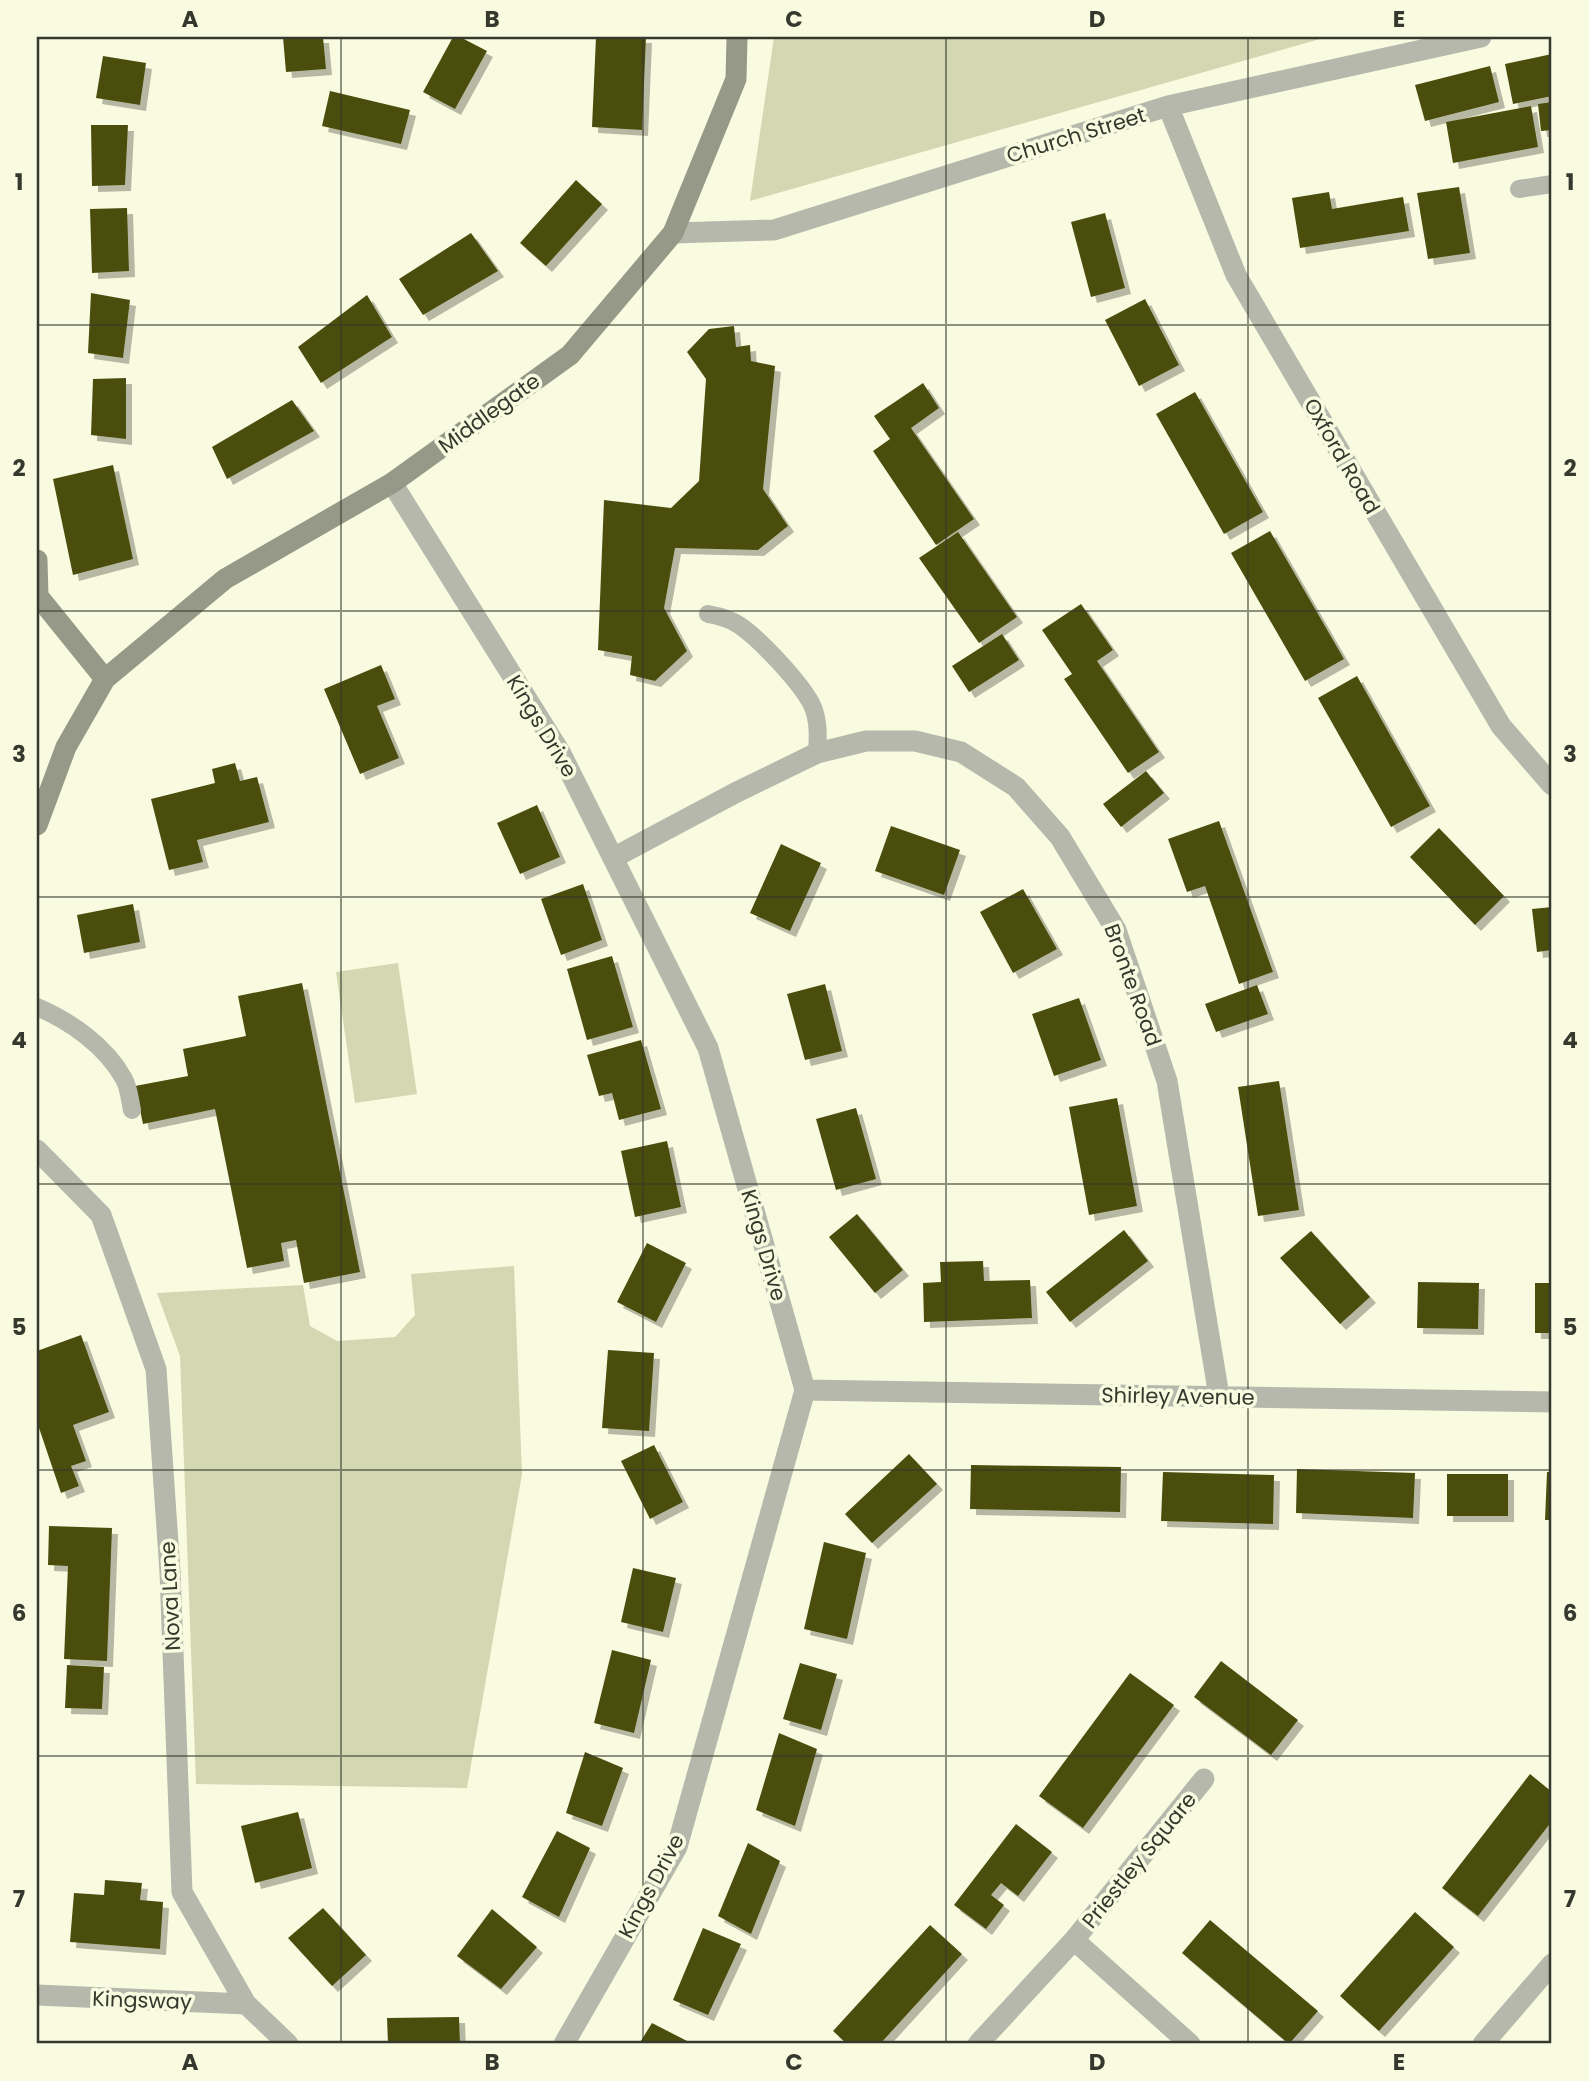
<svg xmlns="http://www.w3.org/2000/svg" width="1589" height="2081" viewBox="0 0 1589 2081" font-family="Poppins,sans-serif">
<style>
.green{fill:#d3d8b2}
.building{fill:#4b4e11;filter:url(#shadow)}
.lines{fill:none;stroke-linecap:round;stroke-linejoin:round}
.lane{stroke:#b6b8ac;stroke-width:18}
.street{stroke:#b6b8ac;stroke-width:21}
.secondary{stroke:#979988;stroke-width:21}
.grid{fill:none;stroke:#36382d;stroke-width:2;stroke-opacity:0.55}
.labels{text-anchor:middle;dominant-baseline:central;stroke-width:7;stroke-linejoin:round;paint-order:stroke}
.street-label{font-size:21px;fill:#36382d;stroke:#f8fbdf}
.neatline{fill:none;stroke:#36382d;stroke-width:2.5}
.grid-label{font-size:23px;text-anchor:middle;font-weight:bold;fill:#36382d}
</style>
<defs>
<filter id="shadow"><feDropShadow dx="6" dy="6" stdDeviation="0" flood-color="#0004"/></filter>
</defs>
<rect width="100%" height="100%" fill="#f8fbdf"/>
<path class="green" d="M774,37H1327L750,201Z
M398,963L417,1094L355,1103L336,972Z
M514,1266L522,1474L467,1788L196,1784L180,1356L157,1293L303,1285L310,1326L337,1341L395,1337L415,1315L411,1274Z"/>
<path class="building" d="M283,37H323L326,69L286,72Z
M453,37H460L487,51L455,109L423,92Z
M596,37H646L642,130L592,127Z
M1552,54V96L1513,104L1505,64Z
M103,56L146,63L140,105L96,98Z
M1490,66L1499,102L1425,121L1415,85Z
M330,91L410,110L401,144L322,126Z
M1552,102V130L1541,131L1538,104Z
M1531,106L1538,147L1453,163L1446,122Z
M91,125H128L125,185L92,186Z
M576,180L602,204L546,266L520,243Z
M1459,187L1470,253L1428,259L1417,193Z
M1329,192L1332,209L1403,197L1409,231L1300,248L1292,198Z
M127,208L129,271L92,273L90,209Z
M1105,213L1125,288L1091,297L1071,222Z
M471,233L498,271L423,315L399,279Z
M91,293L130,300L123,358L88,353Z
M367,295L392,337L321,383L298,347Z
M1145,299L1179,365L1139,386L1105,320Z
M734,326L736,347L750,345L751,361L775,366L763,489L788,526L758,550L675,548L664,608L687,651L655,681L630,675L632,656L598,650L604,500L671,508L699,481L706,379L687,352L709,329Z
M126,378V439L91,435L93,379Z
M923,383L939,408L911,428L974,519L936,545L873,451L890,439L874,416Z
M1195,392L1263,512L1224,534L1156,414Z
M292,400L314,431L227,479L212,447Z
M113,465L133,559L73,575L53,479Z
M1270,531L1344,659L1305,681L1231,553Z
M958,532L1017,617L979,643L919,558Z
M1081,604L1113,650L1097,661L1159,752L1128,773L1064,679L1072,674L1042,630Z
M1002,634L1019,660L969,692L952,666Z
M381,665L395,699L377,706L399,758L360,774L324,689Z
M1357,676L1430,806L1391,827L1318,698Z
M235,763L240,781L257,777L269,822L197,840L203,862L169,870L151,799L215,783L212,769Z
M1146,771L1164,793L1121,827L1103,804Z
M537,805L560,857L520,874L497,823Z
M1219,821L1273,972L1239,984L1205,886L1187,892L1168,839Z
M891,826L960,850L944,895L875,871Z
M1439,828L1504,896L1475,925L1410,857Z
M781,844L821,863L790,931L750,913Z
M583,884L602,940L561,955L541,899Z
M1023,889L1057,949L1013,973L980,912Z
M133,904L140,942L84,953L77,915Z
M1552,907V950L1537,952L1532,909Z
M612,956L633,1027L587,1040L567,969Z
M302,983L360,1272L304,1283L296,1240L281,1243L284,1261L247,1268L215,1109L143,1124L135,1086L188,1076L183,1049L246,1036L238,996Z
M825,984L842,1051L805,1060L787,994Z
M1257,985L1268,1014L1216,1032L1205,1004Z
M1079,998L1101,1060L1054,1076L1032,1014Z
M641,1040L661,1109L619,1120L612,1093L599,1096L587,1055Z
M1279,1081L1299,1210L1258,1216L1238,1087Z
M1117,1098L1137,1206L1089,1215L1069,1107Z
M856,1108L876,1179L836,1190L816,1119Z
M667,1141L681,1207L635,1217L621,1151Z
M857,1214L903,1270L875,1293L829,1237Z
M1124,1230L1148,1261L1070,1322L1046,1292Z
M1311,1231L1370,1297L1340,1324L1280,1258Z
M647,1243L686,1263L656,1322L617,1302Z
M983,1261L984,1281L1030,1280L1032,1318L924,1322L923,1283L941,1282L940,1262Z
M1418,1282L1479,1283L1478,1329L1417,1328Z
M1535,1283H1552V1333H1535Z
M81,1335L109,1412L73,1425L86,1461L71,1466L79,1486L61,1493L37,1422V1351Z
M608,1350L654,1353L649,1431L602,1428Z
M654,1445L683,1502L650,1519L621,1461Z
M909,1454L937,1484L872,1543L845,1514Z
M971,1465L1121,1467L1120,1512L970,1509Z
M1297,1469L1415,1473L1413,1518L1296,1513Z
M1163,1472L1274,1475L1273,1524L1161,1521Z
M1547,1472H1552V1520H1545Z
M1447,1474H1508V1516H1447Z
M49,1526L112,1528L107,1661L64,1659L68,1566L48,1565Z
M824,1542L866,1553L847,1639L804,1629Z
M633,1568L676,1578L663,1632L621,1622Z
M612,1650L651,1660L634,1733L594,1723Z
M1221,1661L1298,1720L1271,1755L1194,1697Z
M800,1663L837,1674L821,1730L783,1719Z
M67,1665L104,1667L102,1709L65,1708Z
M1130,1673L1174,1705L1083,1828L1039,1796Z
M779,1733L817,1749L795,1826L756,1810Z
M585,1752L623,1768L602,1826L566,1813Z
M1530,1774L1552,1792V1821L1478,1916L1442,1888Z
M298,1812L312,1868L255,1883L241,1826Z
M1016,1824L1052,1852L1018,1896L1001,1883L991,1895L1004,1905L986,1929L954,1905Z
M557,1831L590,1848L559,1917L522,1897Z
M748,1843L780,1861L751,1934L718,1916Z
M105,1880L142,1883L140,1900L163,1902L160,1949L70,1942L74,1893L104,1895Z
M323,1908L366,1955L332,1986L288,1938Z
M492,1909L537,1947L501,1989L457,1956Z
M1415,1912L1454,1947L1379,2031L1340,1996Z
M1210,1920L1318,2011L1289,2044L1182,1953Z
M930,1925L962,1954L880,2044H847L833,2031Z
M703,1928L741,1944L708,2015L673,2000Z
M459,2017L460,2044H388L387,2018Z
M652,2023L689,2042L688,2044H639Z"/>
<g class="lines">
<path class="lane" d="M1519,189L1552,184
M708,614C719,616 730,619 739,625C760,639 801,683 812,705C819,720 818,738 817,753
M37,1007C70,1021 106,1046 124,1079C129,1088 130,1101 132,1110"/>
<path class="street" d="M1168,106L1236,275L1501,726L1552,785
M673,233L774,230L1168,106L1481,37
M392,483L560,752L708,1048L805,1390L677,1847L564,2044
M613,858L735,793L817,753L866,741H915L961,752L1016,787L1060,837L1116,930L1167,1081L1219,1396
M37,1150L101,1215L156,1369L170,1572L182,1892L246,2004L288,2044
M805,1390L1552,1402
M1074,1940L1190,2044
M37,1995L246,2004
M978,2044L1074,1940L1204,1779
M1483,2044L1552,1964"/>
<path class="secondary" d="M37,560L38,596L105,679
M37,825L66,747L105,679L225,579L392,483L570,355L673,233L736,79L737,37"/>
</g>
<path class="grid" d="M341,37V2044M643,37V2044M946,37V2044M1248,37V2044M37,325H1552M37,611H1552M37,897H1552M37,1184H1552M37,1470H1552M37,1756H1552"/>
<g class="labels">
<g class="street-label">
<text transform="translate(1076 135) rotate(-17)">Church Street</text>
<text transform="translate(489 413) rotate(-36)">Middlegate</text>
<text transform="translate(1342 456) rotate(60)">Oxford Road</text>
<text transform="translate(542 726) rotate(59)">Kings Drive</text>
<text transform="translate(1133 985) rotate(70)">Bronte Road</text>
<text transform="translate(764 1245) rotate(74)">Kings Drive</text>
<text transform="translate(1178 1396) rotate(1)">Shirley Avenue</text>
<text transform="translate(170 1596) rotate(-93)">Nova Lane</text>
<text transform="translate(1139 1860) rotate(-51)">Priestley Square</text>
<text transform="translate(651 1886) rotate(-62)">Kings Drive</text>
<text transform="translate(142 2000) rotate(2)">Kingsway</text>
</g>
</g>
<rect width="1589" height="2081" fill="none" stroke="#f8fbdf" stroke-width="77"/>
<rect x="38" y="38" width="1512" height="2004" class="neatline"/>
<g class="grid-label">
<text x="190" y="27">A</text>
<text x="492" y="27">B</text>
<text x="794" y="27">C</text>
<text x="1097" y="27">D</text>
<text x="1399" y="27">E</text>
<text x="19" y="190">1</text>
<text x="1570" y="190">1</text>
<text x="19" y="476">2</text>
<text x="1570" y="476">2</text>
<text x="19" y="762">3</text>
<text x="1570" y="762">3</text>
<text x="19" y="1048">4</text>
<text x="1570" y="1048">4</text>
<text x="19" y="1335">5</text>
<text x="1570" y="1335">5</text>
<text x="19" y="1621">6</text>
<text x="1570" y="1621">6</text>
<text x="19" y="1907">7</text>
<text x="1570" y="1907">7</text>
<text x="190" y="2070">A</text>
<text x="492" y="2070">B</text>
<text x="794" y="2070">C</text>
<text x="1097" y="2070">D</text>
<text x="1399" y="2070">E</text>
</g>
</svg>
